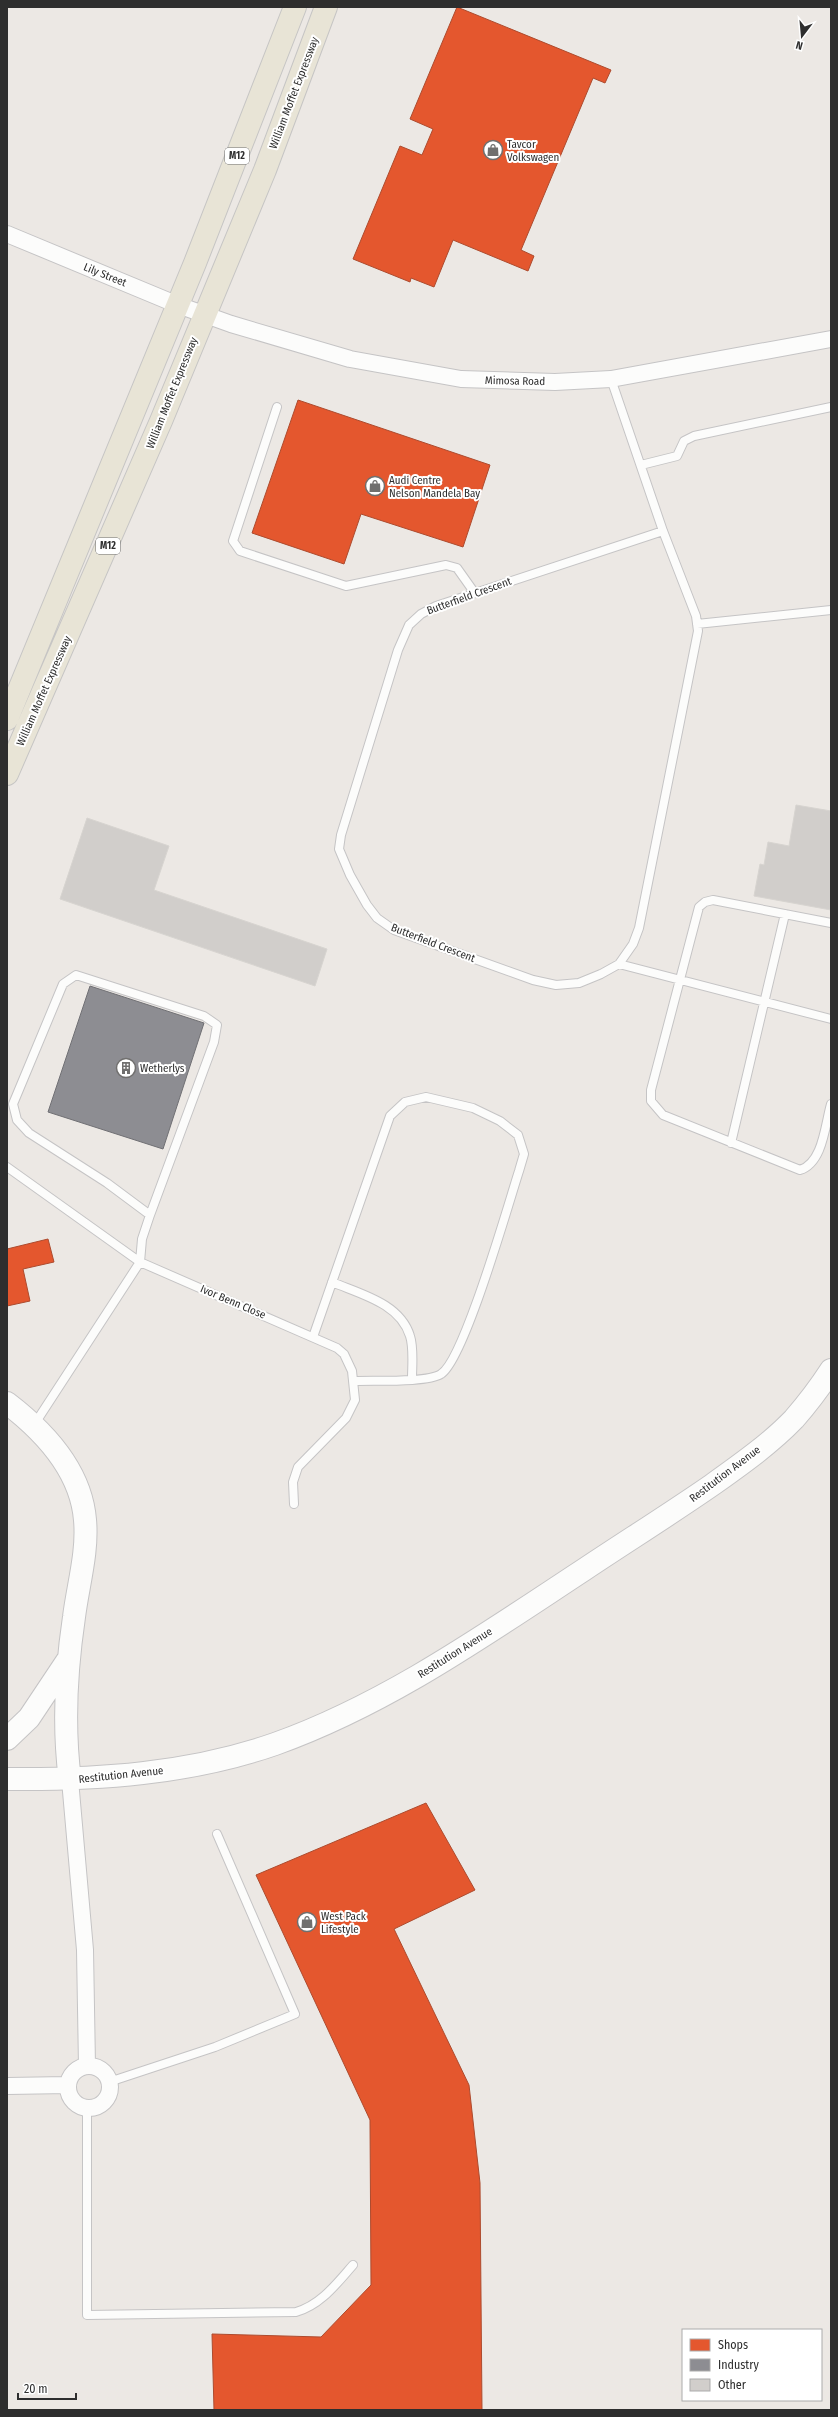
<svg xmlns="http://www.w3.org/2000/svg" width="838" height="2417" viewBox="0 0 838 2417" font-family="'Fira Sans Condensed',sans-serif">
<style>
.shops{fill:#e4572e;stroke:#ad4b2e}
.industry{fill:#8d8d92;stroke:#707074}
.building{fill:#d1cecb;stroke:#d7d4d0}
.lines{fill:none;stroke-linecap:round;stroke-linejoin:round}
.lane-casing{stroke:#c5c4c5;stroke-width:10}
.street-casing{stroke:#c5c4c5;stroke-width:18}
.secondary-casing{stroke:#c5c4c5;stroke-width:24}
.primary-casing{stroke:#c6c5c4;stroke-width:24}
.lane{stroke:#fcfcfb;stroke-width:8}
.street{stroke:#fcfcfb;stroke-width:16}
.secondary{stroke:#fcfcfb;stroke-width:22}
.primary{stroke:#e8e4d6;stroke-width:22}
.labels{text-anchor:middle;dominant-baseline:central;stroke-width:4;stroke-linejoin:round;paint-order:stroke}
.shield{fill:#fff;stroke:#6d6d6d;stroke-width:1}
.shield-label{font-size:10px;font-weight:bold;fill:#2e2e2e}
.street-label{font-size:11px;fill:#2e2e2e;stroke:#fff}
.poi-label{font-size:11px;fill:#2e2e2e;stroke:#fff;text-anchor:start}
</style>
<rect width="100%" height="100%" fill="#ece8e4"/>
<path class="shops" d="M457,7L611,70L605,83L593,78L521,250L534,256L528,271L453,240L434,287L411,278L410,282L353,259L400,146L422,155L433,129L410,119Z
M298,400L490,465L463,547L361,514L344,564L252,533Z
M48,1239L54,1262L23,1269L30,1301L7,1306V1249Z
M426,1803L475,1890L394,1929L469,2085L480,2183L482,2410H214L212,2334L321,2337L371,2285L370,2120L256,1875Z"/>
<path class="industry" d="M90,986L204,1023L163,1149L48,1112Z"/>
<path class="building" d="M796,805L831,811V910L754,896L760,864L764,865L768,842L789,846Z
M87,818L169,846L154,890L327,949L315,986L60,899Z"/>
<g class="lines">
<defs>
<path id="lane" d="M611,379L663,531L696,616L698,631L639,928L633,944L619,964L601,974L579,983L556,985L533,980L394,930L377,918L367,905L350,875L339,849L341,835L398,650L409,625L421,614L436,606L663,531
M277,407L233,541L240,551L346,586L446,565L457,568L474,592
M641,465L677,456L684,441L694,436L831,407
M697,624L831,610
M831,923L713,900L705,902L699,907L651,1090V1101L663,1115L800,1170C823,1163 825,1125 831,1104
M619,964L831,1019
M731,1143L785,914
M7,1167L140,1262L337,1348L344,1354L352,1371L355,1400L346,1418L298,1467L293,1482L294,1504
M332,1282C360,1294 400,1303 410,1336C414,1348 412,1366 412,1379
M313,1337L390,1116L405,1102L426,1097L473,1108L500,1121L518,1135L524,1154L519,1171C508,1205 464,1360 441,1374C427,1383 373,1380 354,1381
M34,1425L140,1262L142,1239L150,1215L214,1042L217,1025L204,1016L76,975L63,984L13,1104L17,1120L29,1133L107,1183L150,1215
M109,2082L215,2047L295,2014L217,1834
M87,2108V2315L296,2312C321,2305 337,2283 353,2265"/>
<path id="street" d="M7,234L178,305L231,324L350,359L461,379L555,382L611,379L831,339
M70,1780L85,1950L87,2066
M68 2087a21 21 0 1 1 42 0a21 21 0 1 1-42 0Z
M7,2086L68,2085"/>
<path id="secondary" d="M7,1403C45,1432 81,1470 85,1520C88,1552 78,1585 74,1617C66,1671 63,1726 70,1780
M7,1739L29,1718L67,1661
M7,1779C97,1780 189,1774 275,1744C387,1704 486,1634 585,1569C627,1541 670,1514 712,1485C740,1465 770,1444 794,1419C807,1404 820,1387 831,1370"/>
<path id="primary" d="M7,719L195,263L295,7
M7,774L161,421L265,170L326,7"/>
</defs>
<use href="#lane" class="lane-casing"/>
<use href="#street" class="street-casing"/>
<use href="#secondary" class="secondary-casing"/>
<use href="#primary" class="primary-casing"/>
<use href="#lane" class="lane"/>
<use href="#street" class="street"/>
<use href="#secondary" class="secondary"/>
<use href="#primary" class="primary"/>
</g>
<defs>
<symbol id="shop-ring" viewBox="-11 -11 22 22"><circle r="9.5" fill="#fff" stroke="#706f6e" stroke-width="1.5"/><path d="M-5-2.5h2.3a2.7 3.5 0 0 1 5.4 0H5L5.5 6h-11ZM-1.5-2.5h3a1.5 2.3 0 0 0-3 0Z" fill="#706f6e"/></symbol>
<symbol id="building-ring" viewBox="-11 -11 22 22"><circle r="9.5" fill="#fff" stroke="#706f6e" stroke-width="1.5"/><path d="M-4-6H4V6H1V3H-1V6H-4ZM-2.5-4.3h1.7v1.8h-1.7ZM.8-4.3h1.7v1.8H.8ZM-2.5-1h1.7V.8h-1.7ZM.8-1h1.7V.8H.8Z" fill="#706f6e"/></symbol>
</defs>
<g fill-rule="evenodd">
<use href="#shop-ring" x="482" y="139" width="22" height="22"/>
<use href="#shop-ring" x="364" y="475" width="22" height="22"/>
<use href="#building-ring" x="115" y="1057" width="22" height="22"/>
<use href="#shop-ring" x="296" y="1911" width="22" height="22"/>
</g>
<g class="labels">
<g class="shield">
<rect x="225" y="148" width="24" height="16" rx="3"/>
<rect x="96" y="538" width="24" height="16" rx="3"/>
</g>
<g class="shield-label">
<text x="237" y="156">M12</text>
<text x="108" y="546">M12</text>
</g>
<g class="street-label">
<text transform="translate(294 93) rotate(-69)">William Moffet Expressway</text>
<text transform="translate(105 275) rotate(22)">Lily Street</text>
<text transform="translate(515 381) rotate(1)">Mimosa Road</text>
<text transform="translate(172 393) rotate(-68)">William Moffet Expressway</text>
<text transform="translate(469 596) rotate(-20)">Butterfield Crescent</text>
<text transform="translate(44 691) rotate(-66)">William Moffet Expressway</text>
<text transform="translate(433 943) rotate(21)">Butterfield Crescent</text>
<text transform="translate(233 1302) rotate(23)">Ivor Benn Close</text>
<text transform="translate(725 1474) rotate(-37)">Restitution Avenue</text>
<text transform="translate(455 1653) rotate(-32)">Restitution Avenue</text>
<text transform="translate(121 1775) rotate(-6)">Restitution Avenue</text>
</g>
<g class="poi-label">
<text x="507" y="144">Tavcor<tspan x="507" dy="13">Volkswagen</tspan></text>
<text x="389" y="480">Audi Centre<tspan x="389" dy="13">Nelson Mandela Bay</tspan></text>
<text x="140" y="1068">Wetherlys</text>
<text x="321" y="1916">West Pack<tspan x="321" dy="13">Lifestyle</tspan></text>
</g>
</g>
<rect width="838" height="2417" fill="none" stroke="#2e2e2e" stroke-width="16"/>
<rect x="682" y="2329" width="140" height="72" fill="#ffffff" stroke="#ababab"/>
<rect x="690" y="2339" width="20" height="12" fill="#e4572e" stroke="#ababab"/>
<text x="718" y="2349" font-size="12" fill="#2e2e2e">Shops</text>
<rect x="690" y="2359" width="20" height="12" fill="#8d8d92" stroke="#ababab"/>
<text x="718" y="2369" font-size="12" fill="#2e2e2e">Industry</text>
<rect x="690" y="2379" width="20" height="12" fill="#d1cecb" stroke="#ababab"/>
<text x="718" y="2389" font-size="12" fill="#2e2e2e">Other</text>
<g transform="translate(802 36) rotate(196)" stroke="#ffffff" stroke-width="3" paint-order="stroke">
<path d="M0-3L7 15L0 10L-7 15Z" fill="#2e2e2e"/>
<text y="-6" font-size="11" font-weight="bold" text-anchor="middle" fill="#2e2e2e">N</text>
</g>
<path d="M18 2393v6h58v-6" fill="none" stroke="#2e2e2e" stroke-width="2"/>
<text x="24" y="2393" font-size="12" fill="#2e2e2e" stroke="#ffffff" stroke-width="3" paint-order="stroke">20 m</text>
</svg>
